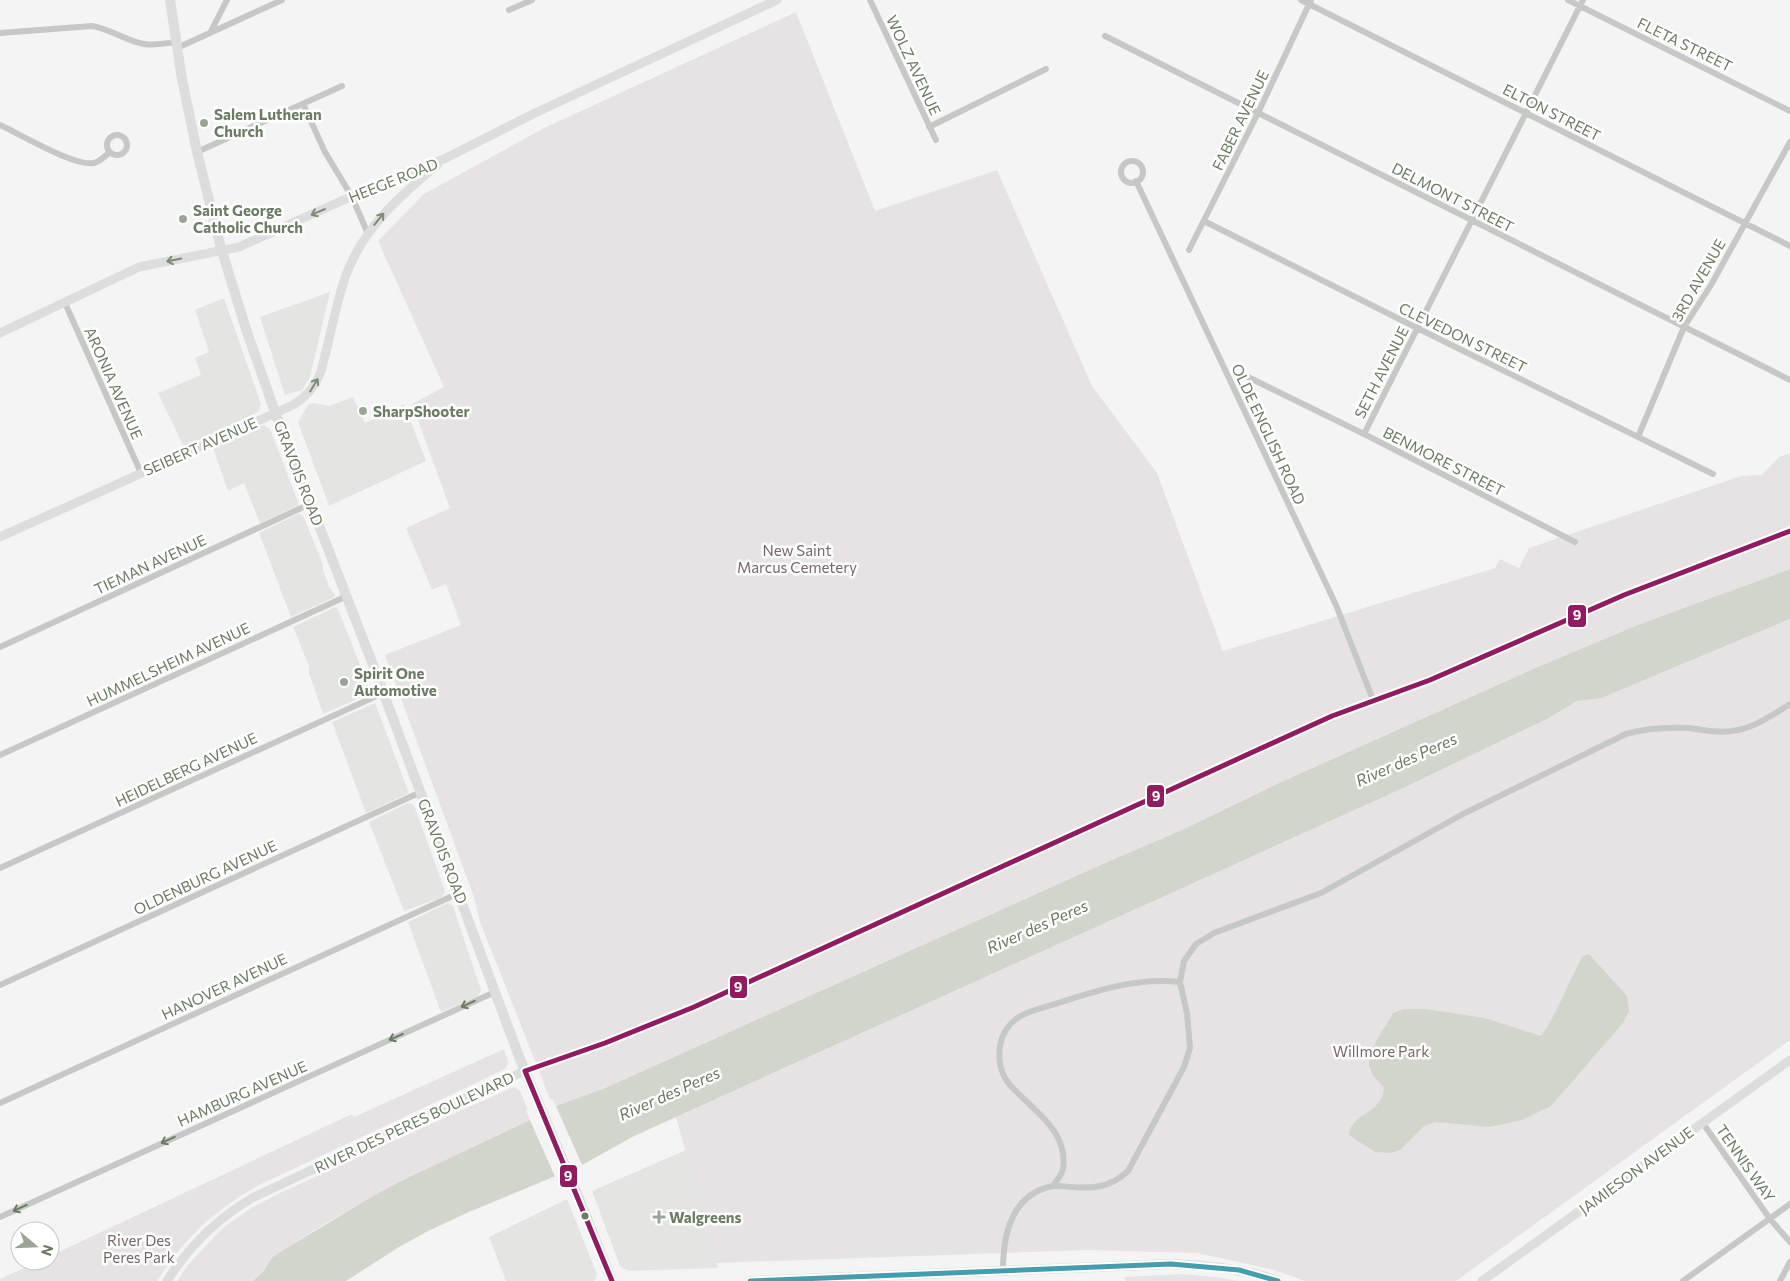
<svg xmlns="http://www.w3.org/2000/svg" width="1790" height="1281" viewBox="0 0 1790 1281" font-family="Commissioner,sans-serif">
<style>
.built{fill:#e4e4e3}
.green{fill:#e7e3e4}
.water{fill:#d1d5cc}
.pier{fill:#f5f4f5}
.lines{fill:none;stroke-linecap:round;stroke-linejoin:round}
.street{stroke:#c6c8c5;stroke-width:6}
.secondary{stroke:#dcdddc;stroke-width:9}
.primary{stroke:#dcdddc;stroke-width:10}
.bus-1-casing{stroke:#fff;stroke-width:9}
.bus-2-casing{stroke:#fff;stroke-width:9}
.bus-1{stroke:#901b61;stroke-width:5}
.bus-2{stroke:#469dad;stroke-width:5}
.oneway{stroke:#7c8a76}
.oneway2{stroke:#6b7b64}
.poi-dot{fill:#9ba597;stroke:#fff;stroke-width:2}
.bus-dot{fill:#6b7b64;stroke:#fff;stroke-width:2}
.labels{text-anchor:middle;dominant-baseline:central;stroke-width:5;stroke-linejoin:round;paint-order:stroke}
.street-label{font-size:15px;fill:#6b7b64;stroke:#fff}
.poi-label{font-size:15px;font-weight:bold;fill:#6b7b64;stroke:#fff;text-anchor:start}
.park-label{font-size:15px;fill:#796766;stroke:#fff}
.water-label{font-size:16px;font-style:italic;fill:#6a775e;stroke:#fff}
.line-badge{stroke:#fff;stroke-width:2}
.badge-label{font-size:14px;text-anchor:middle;font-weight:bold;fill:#fff}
</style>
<rect width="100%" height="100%" fill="#f5f4f5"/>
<path class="built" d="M330,292L310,377L302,390L285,395L260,317Z
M224,298L261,404L260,408L258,412L184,447L158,393L201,375L195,358L209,352L195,310Z
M353,397L365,423L404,404L426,461L329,506L298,422L308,405L314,403L329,406Z
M264,425L270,429L298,502V506L295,507L260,523L244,483L228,491L212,445Z
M298,514L302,515L304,518L323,564V570L329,587L335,595L333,598L291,617L259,533Z
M335,607L338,609L370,690L369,694L323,714L309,673V666L293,627Z
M375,703L409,793L366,813L332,722Z
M408,803L414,805L445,891L442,897L404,911L369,822Z
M448,903L453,906L481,990L478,996L441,1012L408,922Z
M686,1150L718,1268L629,1271L624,1269L620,1266L592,1191Z
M567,1199L597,1274L596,1279L593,1281H506L489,1237Z"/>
<path class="green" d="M796,12L875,211L997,170L1092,386L1157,473L1223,651L1495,568L1500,559L1519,568L1529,548L1741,476L1762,475L1779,457L1790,453V569L1640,624L1533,669L1279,783L1184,829L1105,863L605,1088L556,1106L552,1099H550L480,922L474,897L385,655L461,625L446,584L432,590L406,528L450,508L412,404L444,387L378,241L424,194L544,128Z
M1790,619V1040L1456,1281H1305L1274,1270L1197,1253L1088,1250L716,1263L676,1117L1399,790L1549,718L1577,701L1661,673Z
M504,1049C506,1056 511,1063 505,1069L415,1112L259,1185C213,1211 186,1237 157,1281H0V1279L39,1261H50V1256L352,1114L354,1117Z
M514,1087L520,1091L528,1110L526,1111L530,1120L401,1181L326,1223L280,1252L263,1272L253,1281H177L188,1265L213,1238L223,1228L251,1208L280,1193L406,1135Z
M1182,1274L1215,1277L1238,1281H1126L1124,1277Z"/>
<path class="water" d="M1790,569V619L1601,698L1577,701L1549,718L1399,790L634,1136L582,1165L469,1212L428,1231L399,1247L346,1281H253L263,1272L272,1258L280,1252L368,1199L401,1181L530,1120L556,1106L605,1088L1105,863L1184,829L1279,783L1533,669L1640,624Z
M1589,954L1627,996L1629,1011L1623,1023L1551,1106L1522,1120L1489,1127L1436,1122L1424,1126L1400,1150L1390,1153L1375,1152L1349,1135C1351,1112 1383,1115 1384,1087C1378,1081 1369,1073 1369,1064C1369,1049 1386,1026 1393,1013L1404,1009H1426L1485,1018L1541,1036C1559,1011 1568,982 1583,956Z"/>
<path class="pier" d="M555,1104L583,1167L556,1179L529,1118Z"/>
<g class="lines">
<path class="street" d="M870,0L936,140
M1301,0L1790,246
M1568,0L1790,111
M509,10L532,0
M0,33L92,26C111,29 126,41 144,44C155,46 166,43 176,42
M210,33L227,0
M1105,36L1790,380
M177,48L282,0
M303,104L325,152L352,197L368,234
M0,125C20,134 75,167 94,163C100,162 105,156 110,152
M929,127L1046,69
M107 145a10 10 0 1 1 20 0a10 10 0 1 1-20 0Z
M197,152L342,86
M1121 172a11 11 0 1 1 22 0a11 11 0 1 1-22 0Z
M1136,181L1336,605L1373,700
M1204,221L1417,328L1713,474
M1189,250L1258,113L1311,0
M65,303L141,473
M1248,377L1364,434L1575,542
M1364,434L1583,0
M1638,437L1684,327L1711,285L1790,142
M0,647L310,504
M0,755L347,596
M0,868L383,693
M0,985L421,792
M0,1103L459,893
M1702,1122L1770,1219L1790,1242
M1053,1186C1056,1181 1062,1175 1063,1169C1069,1130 1032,1110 1010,1085C993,1065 996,1029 1021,1016C1032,1009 1048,1007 1061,1002C1099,990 1139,977 1180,982L1184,961L1196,944L1214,933L1321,893L1463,814L1626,734C1647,728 1666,727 1688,728C1705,730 1720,734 1738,730C1757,726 1774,714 1790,704
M0,1217L495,992
M1003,1270C1003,1234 1012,1194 1053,1186C1058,1185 1066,1187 1072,1187C1094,1189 1111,1187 1128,1171L1184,1067L1190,1048L1187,1013L1180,982
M1683,1281L1790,1204
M1780,1281L1790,1262"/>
<path class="secondary" d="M0,333L139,267L239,247L388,180L444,159L533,114L777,0
M0,537L293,405C307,396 315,387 321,371C330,340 335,306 346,275C364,227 400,196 438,164
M167,1281C189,1246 217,1219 252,1198L495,1084L525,1071L605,1043L694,1007L1332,716L1430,680L1624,595L1790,531
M1482,1281L1790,1060"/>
<path class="primary" d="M170,0L182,79L197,152L221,248L246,329L275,412L370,657L520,1059L581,1203L612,1281
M750,1281L1171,1264C1207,1266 1244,1268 1278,1281"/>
<defs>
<path id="bus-1" d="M525,1071L605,1043L694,1007L1332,716L1430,680L1624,595L1790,531
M525,1071L612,1281"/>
<path id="bus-2" d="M750,1281L1171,1264L1239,1270L1278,1281"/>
</defs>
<use href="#bus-1" class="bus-1-casing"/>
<use href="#bus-2" class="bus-2-casing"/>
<use href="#bus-1" class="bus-1"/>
<use href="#bus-2" class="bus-2"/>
</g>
<defs><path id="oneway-shaft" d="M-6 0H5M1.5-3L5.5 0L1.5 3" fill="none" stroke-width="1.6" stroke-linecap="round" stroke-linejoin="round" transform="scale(1.25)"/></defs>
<g class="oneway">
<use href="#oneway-shaft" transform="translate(318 212) rotate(157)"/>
<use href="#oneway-shaft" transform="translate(379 219) rotate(-51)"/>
<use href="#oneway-shaft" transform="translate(174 260) rotate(168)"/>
<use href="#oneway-shaft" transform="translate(314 385) rotate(-59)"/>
</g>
<g class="oneway2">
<use href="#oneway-shaft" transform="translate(468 1004) rotate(156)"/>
<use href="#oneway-shaft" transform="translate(396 1037) rotate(156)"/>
<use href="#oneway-shaft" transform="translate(168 1140) rotate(155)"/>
<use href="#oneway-shaft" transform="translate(20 1208) rotate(155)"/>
</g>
<g class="poi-dot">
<circle cx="204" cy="123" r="5"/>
<circle cx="183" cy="219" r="5"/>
<circle cx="363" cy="411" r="5"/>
<circle cx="344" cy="682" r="5"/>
<path d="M656.5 1209.5h5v5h5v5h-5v5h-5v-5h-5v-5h5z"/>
</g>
<circle class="bus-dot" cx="585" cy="1216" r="4.5"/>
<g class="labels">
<g class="street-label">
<text transform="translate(1685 44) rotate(26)">FLETA STREET</text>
<text transform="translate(914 65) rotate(65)">WOLZ AVENUE</text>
<text transform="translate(1552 112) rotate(27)">ELTON STREET</text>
<text transform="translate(1240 120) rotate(-64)">FABER AVENUE</text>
<text transform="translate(393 180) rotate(-22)">HEEGE ROAD</text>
<text transform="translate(1453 197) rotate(27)">DELMONT STREET</text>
<text transform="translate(1698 280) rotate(-60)">3RD AVENUE</text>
<text transform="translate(1463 337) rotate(26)">CLEVEDON STREET</text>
<text transform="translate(1381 372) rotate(-63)">SETH AVENUE</text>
<text transform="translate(114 383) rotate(66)">ARONIA AVENUE</text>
<text transform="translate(1269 434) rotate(65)">OLDE ENGLISH ROAD</text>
<text transform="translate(200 446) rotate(-24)">SEIBERT AVENUE</text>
<text transform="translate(1444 461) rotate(27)">BENMORE STREET</text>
<text transform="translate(299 473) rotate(69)">GRAVOIS ROAD</text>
<text transform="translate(150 564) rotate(-25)">TIEMAN AVENUE</text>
<text transform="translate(168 664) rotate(-25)">HUMMELSHEIM AVENUE</text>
<text transform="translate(186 769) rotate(-25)">HEIDELBERG AVENUE</text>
<text transform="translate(443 851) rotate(69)">GRAVOIS ROAD</text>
<text transform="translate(205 877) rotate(-25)">OLDENBURG AVENUE</text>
<text transform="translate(224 986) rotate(-25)">HANOVER AVENUE</text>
<text transform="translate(242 1093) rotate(-24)">HAMBURG AVENUE</text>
<text transform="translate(414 1122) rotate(-25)">RIVER DES PERES BOULEVARD</text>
<text transform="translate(1746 1163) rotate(55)">TENNIS WAY</text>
<text transform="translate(1636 1170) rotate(-36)">JAMIESON AVENUE</text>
</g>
<g class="poi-label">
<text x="214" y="114">Salem Lutheran<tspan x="214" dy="17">Church</tspan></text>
<text x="193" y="210">Saint George<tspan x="193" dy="17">Catholic Church</tspan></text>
<text x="373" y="411">SharpShooter</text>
<text x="354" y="673">Spirit One<tspan x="354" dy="17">Automotive</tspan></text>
<text x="669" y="1217">Walgreens</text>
</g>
<g class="park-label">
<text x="797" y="550">New Saint<tspan x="797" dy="17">Marcus Cemetery</tspan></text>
<text x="1381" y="1051">Willmore Park</text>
<text x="139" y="1240">River Des<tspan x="139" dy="17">Peres Park</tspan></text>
</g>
<g class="water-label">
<text transform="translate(1406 759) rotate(-24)">River des Peres</text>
<text transform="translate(1037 926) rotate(-24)">River des Peres</text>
<text transform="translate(669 1093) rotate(-24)">River des Peres</text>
</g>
</g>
<g class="line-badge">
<rect x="1567" y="604" width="20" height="24" rx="5" fill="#901b61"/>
<rect x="1146" y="784" width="19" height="24" rx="5" fill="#901b61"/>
<rect x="729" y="975" width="19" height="24" rx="5" fill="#901b61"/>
<rect x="559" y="1164" width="19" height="24" rx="5" fill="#901b61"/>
</g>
<g class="badge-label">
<text x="1577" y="620">9</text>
<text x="1156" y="801">9</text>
<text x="738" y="992">9</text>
<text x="568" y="1181">9</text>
</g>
<g transform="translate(35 1246) rotate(109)"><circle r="24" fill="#ffffff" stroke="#c4cac1"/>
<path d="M0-4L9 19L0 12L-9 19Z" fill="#9ba597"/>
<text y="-8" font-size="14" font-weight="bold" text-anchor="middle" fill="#6b7b64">N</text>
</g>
</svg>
